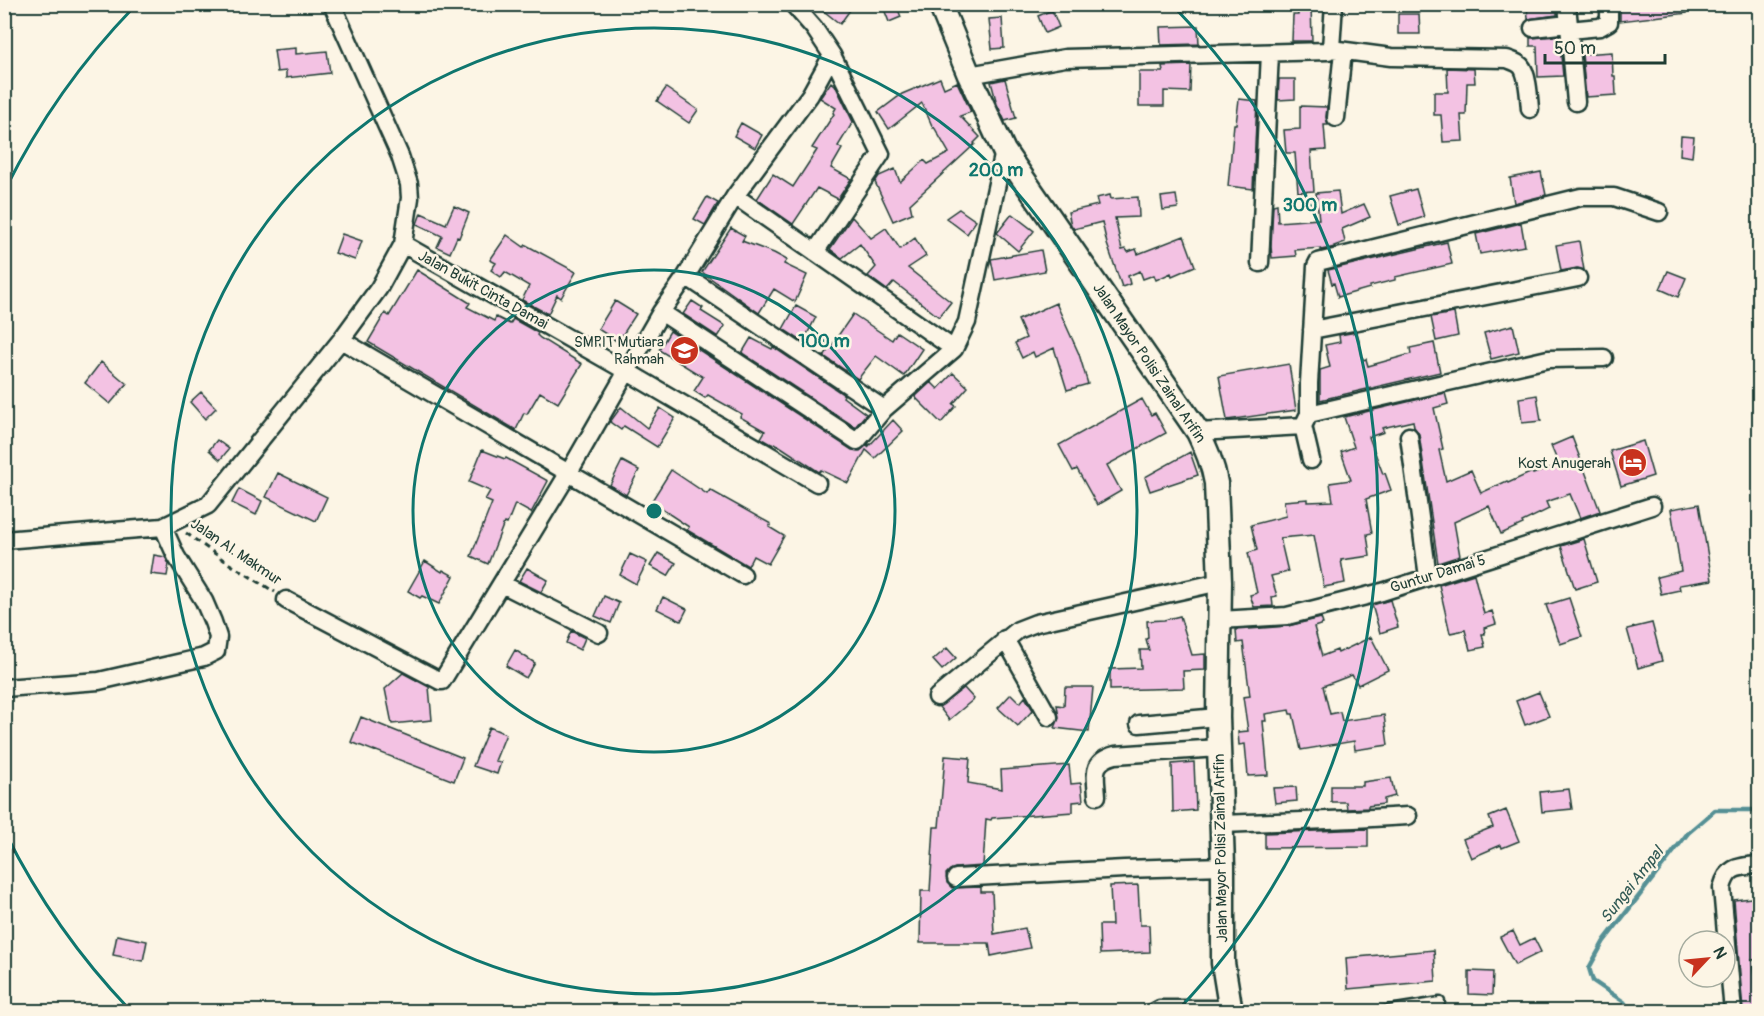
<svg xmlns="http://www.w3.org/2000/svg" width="1764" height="1016" viewBox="0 0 1764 1016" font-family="Pangolin,sans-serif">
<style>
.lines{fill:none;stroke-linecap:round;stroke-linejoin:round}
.stream{stroke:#549095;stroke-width:4.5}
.building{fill:#f3c2e3;stroke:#1f3d34;stroke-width:1.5}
.service-casing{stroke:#1f3d34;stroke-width:13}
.minor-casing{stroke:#1f3d34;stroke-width:21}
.secondary-casing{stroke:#1f3d34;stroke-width:27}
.path{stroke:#1f3d34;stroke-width:3;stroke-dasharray:6 4.5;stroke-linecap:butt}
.service{stroke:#fcf5e5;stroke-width:8}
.minor{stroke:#fcf5e5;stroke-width:16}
.secondary{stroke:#fcf5e5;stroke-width:22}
.ring{fill:none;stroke:#0f766e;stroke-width:3}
.labels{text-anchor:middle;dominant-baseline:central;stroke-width:5;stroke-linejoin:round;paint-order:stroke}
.street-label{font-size:15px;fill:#1f3d34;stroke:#fcf5e5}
.poi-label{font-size:15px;fill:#1f3d34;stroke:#fcf5e5;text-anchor:end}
.water-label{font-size:16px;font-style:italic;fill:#315954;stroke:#fcf5e5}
.centre{fill:#0f766e;stroke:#fcf5e5;stroke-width:3}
.ring-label{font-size:18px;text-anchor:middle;font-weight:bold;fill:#0f766e;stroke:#fcf5e5;stroke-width:5;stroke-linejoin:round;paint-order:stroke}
</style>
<rect width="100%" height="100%" fill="#fcf5e5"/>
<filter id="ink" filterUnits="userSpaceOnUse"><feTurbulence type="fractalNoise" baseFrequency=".0167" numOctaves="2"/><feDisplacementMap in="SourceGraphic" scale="12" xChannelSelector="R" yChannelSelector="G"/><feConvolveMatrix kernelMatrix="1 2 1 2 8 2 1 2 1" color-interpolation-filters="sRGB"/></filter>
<g filter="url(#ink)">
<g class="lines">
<path class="stream" d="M1631,1012L1624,1002L1593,981L1589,968L1604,941L1688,833L1715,810H1760"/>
</g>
<path class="building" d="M815,4H843L850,10L840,24Z
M893,4H896L901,17L889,22L884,9Z
M1298,4H1311L1312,41H1292L1293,15H1298Z
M1527,4H1557V15L1528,19Z
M1620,4H1686L1687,13L1620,21Z
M1052,10L1059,27L1045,33L1038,16Z
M1398,14H1419L1420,34H1398Z
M1002,18L1004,48L992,49L989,19Z
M1198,26L1199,44L1161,45L1160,27Z
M1559,36L1563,76L1538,77L1537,46H1530V38Z
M296,48V54L327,51L330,73L286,78V71L277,72L274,50Z
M1612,52L1613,76H1615L1616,95L1586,97L1582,54Z
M1191,65L1190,92L1164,91V106H1139V72H1163L1162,66Z
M1447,68L1474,69L1475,83H1467L1466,115H1461L1463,141L1443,142L1441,115H1434V92H1448Z
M940,78L944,88L957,82L971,112L960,116L980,137L974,143L975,144L910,204L912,213L893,221L875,182L879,176L895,169L900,182L924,160L928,164L949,153L934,127L933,128L922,103L889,129L878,112L902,94Z
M1005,79L1016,118L1005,121L997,104L991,82Z
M1279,79H1295V99L1278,100Z
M831,82L835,85L853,122L838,146L842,149L831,168L851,179L838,199L817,188L793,224L757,199L773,174L793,187L817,150L812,148L834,114L833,113L836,108L820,98Z
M666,88L698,110L689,123L657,101Z
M1239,99L1257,101L1253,189L1228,186L1234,124H1236Z
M1300,106L1327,107L1326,117L1328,125H1324L1326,150L1311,151L1314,191L1298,192L1295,153H1286L1284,130L1300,129Z
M741,123L762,135L755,148L734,136Z
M1681,136L1694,137L1692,157L1680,155Z
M1541,172L1546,195L1514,203L1510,178Z
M1416,189L1424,217L1399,225L1390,196Z
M1338,191L1341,214L1364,204L1370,217L1342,229L1345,242L1334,246L1335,247L1321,250V248L1295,250L1296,256L1272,258L1271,246L1273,205L1277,204L1278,222L1319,219L1316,193Z
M1110,195L1111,199L1138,197L1139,217L1115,218L1122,250L1126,249L1128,252L1136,249L1138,254L1184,236L1195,266L1172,276L1171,273L1156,280L1154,275L1143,279L1140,271L1128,276L1130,284L1122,287L1107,244L1102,222L1074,229L1071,225L1068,212L1098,205L1096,198Z
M1176,195L1178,208L1163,210L1161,197Z
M707,197L718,203L705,225L694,219Z
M454,206L469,213L459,238L457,237L450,253L437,247L442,236L417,224L421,213L446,224Z
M959,209L976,221L967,234L946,218Z
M1012,214L1034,231L1018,251L997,233Z
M852,217L871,238L886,228L900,249L915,238L926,256L908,268L951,302L939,317L894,282L887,290L868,276L876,267L860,244L842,258L830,249Z
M1521,223L1525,246L1480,254L1476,234Z
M731,228L745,236L742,241L774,253L787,260L784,264L807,275L795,302L774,289L759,313L702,272Z
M342,234L362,241L355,260L335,253Z
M507,235L524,247L526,245L576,272L561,298L557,295L548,314L522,300L529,286L505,272L501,277L491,270L496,263L490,260Z
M1579,241L1584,270L1577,268L1561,271L1556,245Z
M1447,242L1452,264L1395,277V280L1370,286V288L1338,297L1334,283L1332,284L1328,270Z
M1041,250L1045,271L995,280L991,259Z
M417,270L470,303L467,307L494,321L496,317L510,324L513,319L538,333L537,335L540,338L582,364L558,403L540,392L527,414L524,413L516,430L368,342L385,313L389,316Z
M1668,271L1686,278L1678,297L1660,289Z
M615,301L636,314L618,342L598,329Z
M692,301L703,308L701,311L725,326L718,337L683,314Z
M1056,303L1079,354L1088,384L1067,390L1054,348L1035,357L1033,352L1022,358L1015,343L1026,338L1018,320Z
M796,306L816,317L803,342L783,329Z
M1454,313L1458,336L1436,341L1431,317Z
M853,314L892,340L897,332L922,349L904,376L876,356L858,379L824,356Z
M1513,325L1519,352L1491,359L1484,333Z
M670,331L852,450L860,451L869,443L868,447L893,420L903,431L875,458L866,450L848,483L821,470L819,472L775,443L773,445L761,438L765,431L740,417L742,414L708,395L705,398L694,391L703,377L659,350Z
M1357,332L1363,360L1366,359L1368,366L1411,354L1410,348L1434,343L1440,372L1320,400V370L1330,367L1325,345L1340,342L1339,335Z
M751,338L772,349L773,347L844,395L843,397L866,414L855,427L742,353Z
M101,362L127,384L110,404L85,383Z
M1289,364L1296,410L1227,420L1219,376Z
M953,373L968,387L953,404L956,406L941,423L915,397L931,382L938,389Z
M201,392L216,408L205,419L190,402Z
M1445,393L1448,404L1434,408L1443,449L1439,450L1446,481L1471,470L1481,493L1507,481L1508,483L1532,472L1533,474L1559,465L1551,446L1572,437L1600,511L1580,518L1570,494L1546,502L1549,509L1522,522L1523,524L1501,534L1489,506L1454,522L1460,556L1438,563L1419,434L1414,427L1413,421L1382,428L1384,432L1369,437L1383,474L1385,473L1391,490L1366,499L1372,533L1367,534L1370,556L1341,560L1345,583L1324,587L1314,535L1280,538L1288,572L1271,576L1277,596L1272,597L1273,606L1254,607L1250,595L1257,593L1248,553L1257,550L1251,525L1286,516L1284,501L1308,499V502L1333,501L1330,483L1351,480L1341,452L1354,447L1344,417Z
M1537,395L1541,421L1522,423L1519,398Z
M1142,399L1151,415L1155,413L1166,433L1107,465L1121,491L1097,505L1077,469L1073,471L1059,445Z
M621,407L647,428L660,408L675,418L657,447L624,426L621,430L610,422Z
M217,440L229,449L220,460L209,450Z
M1643,441L1653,476L1621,486L1610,451Z
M482,450L505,459L506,458L548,481L531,513L515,504L507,524L504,523L488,564L471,556L492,503L485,500L490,491L469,482Z
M1190,452L1198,475L1150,491L1145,477Z
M622,461L639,470L626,495L610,485Z
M671,470L707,494L710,490L771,524L769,527L784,536L768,564L753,556L748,566L687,530L689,527L651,502Z
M278,473L327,497L316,521L266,497Z
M239,489L262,501L256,515L232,503Z
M1699,504L1712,580L1679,585L1680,590L1661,594L1657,577L1681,571L1671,509Z
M1584,539L1597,582L1575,589L1561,546Z
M658,553L676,563L668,576L650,566Z
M630,554L647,562L636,584L620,575Z
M154,555L165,557L169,564L167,576L151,574Z
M425,561L442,572L443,570L454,576L439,604L422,596L420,598L408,591Z
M527,568L548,580L541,592L519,581Z
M1474,574L1484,614L1492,611L1496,624L1484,628L1485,634H1482L1485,647L1470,650L1465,630L1450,633L1439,585Z
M604,596L619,603L611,623L595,616Z
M663,597L687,609L681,621L657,609Z
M1569,598L1582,637L1560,644L1546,605Z
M1390,600L1398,627L1380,633L1372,605Z
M1180,616L1192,655L1205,654V670L1183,671L1184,688L1110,690V669L1141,668L1140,650H1149L1146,639L1148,638L1147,621L1164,620Z
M1321,618L1323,624L1314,627L1322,656L1337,650L1338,653L1371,637L1388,670L1358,685L1352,675L1323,686L1330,714L1340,712L1342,721L1384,715L1388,745L1355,750L1354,741L1301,750L1293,714H1290L1289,710L1265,714L1266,721H1263L1268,775L1248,776L1245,744L1239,745L1238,732L1248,731L1243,697L1250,696L1243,642L1237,643L1236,630L1288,626Z
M1652,623L1662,661L1638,668L1627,629Z
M571,631L585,638L580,650L566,643Z
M947,648L956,658L942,670L933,660Z
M515,650L535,663L526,678L506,666Z
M403,673L429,687L432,720L392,724L385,689Z
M1065,687H1093L1089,732L1055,728L1059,718L1057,705L1064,706Z
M964,688L974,699L949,720L939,707Z
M1539,692L1549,716L1525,725L1516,701Z
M1011,694L1020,703L1025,697L1033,710L1018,726L998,708Z
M361,717L463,758L454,781L374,750V751L351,742Z
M489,727L506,734L495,761L501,762L497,774L473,766Z
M945,756L970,758L968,783L1002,789L1001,770L1069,765L1071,784L1081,783L1083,801L1073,802V812L992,818L991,820L986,819L983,866L955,868L950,870L946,874L947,883L952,888L981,887V892H992L994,934L1025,928L1030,948L991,956L989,943H920L921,891H930L934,827H939Z
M1194,762L1196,810L1173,812L1172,764Z
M1391,778L1395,796L1384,799V804L1368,806V808L1347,809L1346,802H1331V786H1363V782Z
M1296,787L1297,801L1275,803L1273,788Z
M1569,789L1572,809L1542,812L1540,792Z
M1506,810L1519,841L1502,848L1501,845L1471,858L1463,839L1493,827L1489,817Z
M1368,829V847L1265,848V833Z
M1138,885L1140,925H1149L1150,952L1100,954L1099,925H1112L1110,886Z
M1760,897V959L1752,960L1757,1011H1743L1734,900Z
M1513,931L1520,945L1534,938L1541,952L1515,965L1500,937Z
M117,935L147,941L143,961L113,955Z
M1434,950L1436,981L1348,989L1346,958Z
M1469,971L1493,972L1492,995L1469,994Z"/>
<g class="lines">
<defs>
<path id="service" d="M1146,1012L1159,1005H1229
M1377,1012L1440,1002"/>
<path id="minor" d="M793,4L814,28L832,55L881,154L815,252
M1567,4L1576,102
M1533,28L1568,24
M1569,30L1600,27L1609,22V4
M1331,49L1391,57L1507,59C1512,61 1517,62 1521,66C1528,74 1529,98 1530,109
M969,75L1065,58L1328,51L1331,48L1334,4
M1336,118L1343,51
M735,196L810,95L832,55
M403,244L626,371L817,483
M1260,263L1270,53
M686,276L884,409
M661,312L857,441L884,409L954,349
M1312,330L1578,278
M341,340L743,575
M1309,414V383L1316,266L1318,262L1581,197H1614L1659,212
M1303,426L1311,460
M1198,432L1303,426L1309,414L1548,359L1604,358
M1409,436L1428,577
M4,540L163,527L208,505L341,340L379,288L403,244L410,198L409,184L400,156L332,4
M502,584L599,633
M286,600L440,681H442L568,474L661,312L686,276L735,196L954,349L967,322L1004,151
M1220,620L1287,616L1382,592L1652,506
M1005,639L1049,717
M4,688L99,681L204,657L216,651L218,637L213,622L204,601L176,556L163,527
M937,697L1018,630L1036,623L1220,582
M1139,724L1218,717
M1097,796C1096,775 1090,762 1115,755L1219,748
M1222,824L1354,819L1408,816
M956,878L1124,869L1223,866
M1733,1012L1722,888C1728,865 1739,867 1760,865"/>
<path id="secondary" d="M940,4L969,75L1004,151L1198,432C1206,449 1213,464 1216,483L1220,582L1218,717L1223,866V963L1231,1012"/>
</defs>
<use href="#service" class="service-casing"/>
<use href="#minor" class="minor-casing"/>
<use href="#secondary" class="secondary-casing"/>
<path class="path" d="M186,533L228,563L275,592"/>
<use href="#service" class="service"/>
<use href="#minor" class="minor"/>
<use href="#secondary" class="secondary"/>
</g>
</g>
<g class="ring">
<circle cx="654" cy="511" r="241"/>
<circle cx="654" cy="511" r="483"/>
<path d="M129 1009A724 724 0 0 1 6 834M6 188A724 724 0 0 1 133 8M1175 8A724 724 0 0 1 1179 1009"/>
</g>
<defs>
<symbol id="school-disc" viewBox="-11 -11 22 22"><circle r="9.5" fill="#c8321e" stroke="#fcf5e5"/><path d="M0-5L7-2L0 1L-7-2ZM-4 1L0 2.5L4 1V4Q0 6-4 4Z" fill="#fff"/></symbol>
<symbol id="hotel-disc" viewBox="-11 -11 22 22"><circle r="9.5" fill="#c8321e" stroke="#fcf5e5"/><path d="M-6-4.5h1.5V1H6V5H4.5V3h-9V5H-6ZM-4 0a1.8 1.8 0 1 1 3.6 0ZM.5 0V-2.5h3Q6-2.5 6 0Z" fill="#fff"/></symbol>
</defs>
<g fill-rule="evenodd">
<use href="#school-disc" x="668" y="334" width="33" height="33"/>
<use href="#hotel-disc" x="1616" y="446" width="33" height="33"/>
</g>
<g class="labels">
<g class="street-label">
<text transform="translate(483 290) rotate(29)">Jalan Bukit Cinta Damai</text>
<text transform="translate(1149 363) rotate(56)">Jalan Mayor Polisi Zainal Arifin</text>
<text transform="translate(236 552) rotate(34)">Jalan Al. Makmur</text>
<text transform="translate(1438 574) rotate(-17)">Guntur Damai 5</text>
<text transform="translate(1221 848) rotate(-91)">Jalan Mayor Polisi Zainal Arifin</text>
</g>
<g class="poi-label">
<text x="664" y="342">SMPIT Mutiara<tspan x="664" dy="17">Rahmah</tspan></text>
<text x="1611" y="463">Kost Anugerah</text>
</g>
<g class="water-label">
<text transform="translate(1632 885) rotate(-52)">Sungai Ampal</text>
</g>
</g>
<circle cx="654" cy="511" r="9" class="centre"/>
<g class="ring-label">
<text x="996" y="176">200 m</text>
<text x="1310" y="211">300 m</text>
<text x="824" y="347">100 m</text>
</g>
<rect width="1764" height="1016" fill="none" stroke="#fcf5e5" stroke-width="24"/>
<rect x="12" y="12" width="1740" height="992" fill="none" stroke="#1f3d34" stroke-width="2" filter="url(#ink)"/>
<g transform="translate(1707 959) rotate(64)"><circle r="28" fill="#fcf5e5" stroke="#a4ab9e" stroke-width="1.5"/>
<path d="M0-4.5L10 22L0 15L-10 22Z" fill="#c8321e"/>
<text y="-9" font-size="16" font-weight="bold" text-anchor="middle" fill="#1f3d34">N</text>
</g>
<path d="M1545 54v9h120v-9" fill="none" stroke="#1f3d34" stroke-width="3"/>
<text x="1554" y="54" font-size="18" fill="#1f3d34" stroke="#fcf5e5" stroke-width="4.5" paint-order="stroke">50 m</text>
</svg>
